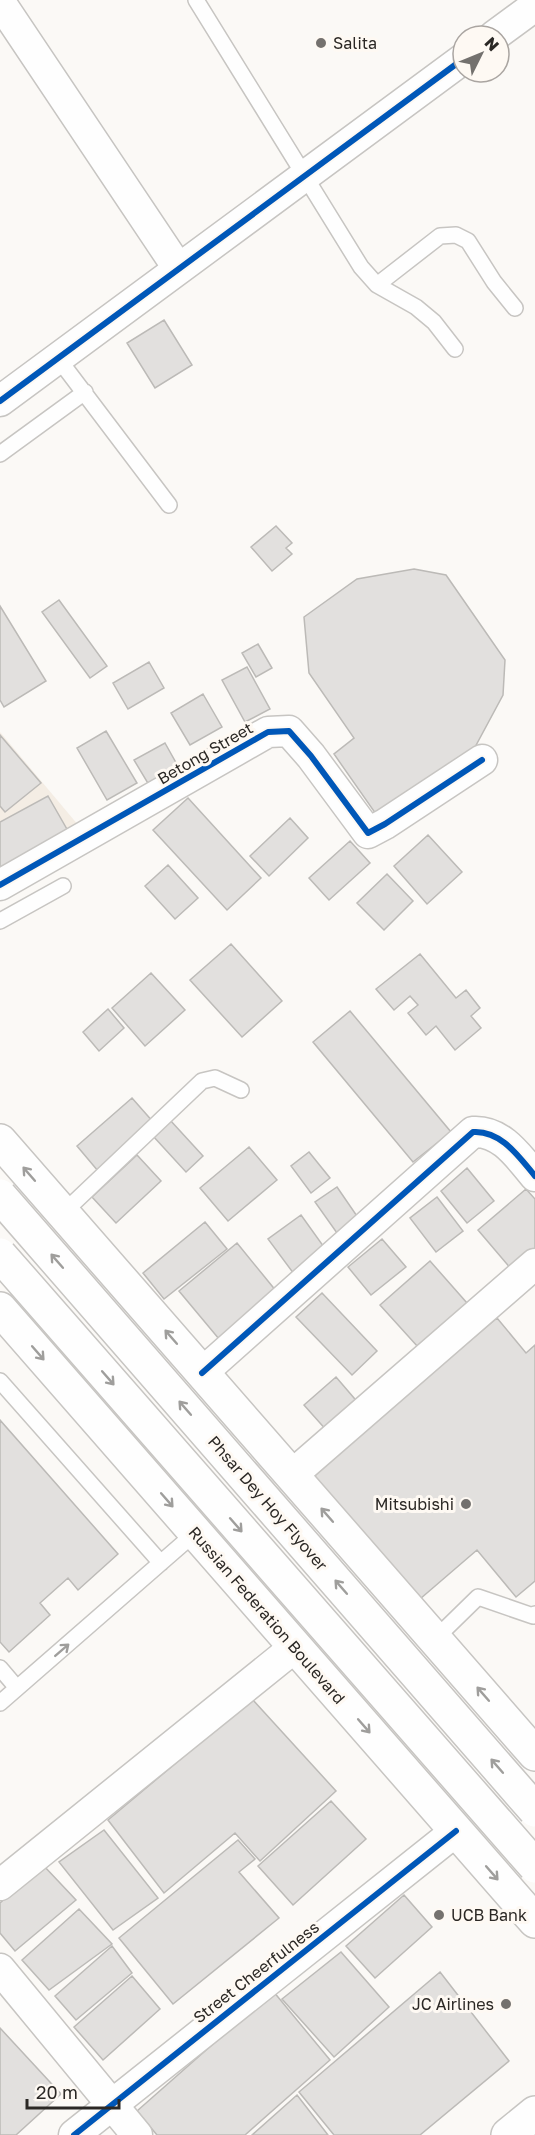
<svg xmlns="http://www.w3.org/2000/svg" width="535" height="2135" viewBox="0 0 535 2135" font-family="'Golos Text',sans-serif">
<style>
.built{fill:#f4ede4}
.building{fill:#e2e0de;stroke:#bcbab7;stroke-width:1.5}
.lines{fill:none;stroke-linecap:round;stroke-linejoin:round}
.lane-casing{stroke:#c7c5c2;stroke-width:18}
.street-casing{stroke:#c7c5c2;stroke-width:33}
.primary-casing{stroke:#c7c5c2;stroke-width:36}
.lane{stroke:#fefefe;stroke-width:15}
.street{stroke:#fefefe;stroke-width:30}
.primary{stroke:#fefefe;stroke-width:33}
.highway-bridge-casing{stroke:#c7c5c2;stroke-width:36;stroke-linecap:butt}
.highway-bridge{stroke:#fefefe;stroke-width:33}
.cycleway-casing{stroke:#fef9f3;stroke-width:10}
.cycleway{stroke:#0057b8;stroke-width:6}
.oneway{stroke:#9f9e9c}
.poi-dot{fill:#74716e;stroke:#fef9f3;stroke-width:2}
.labels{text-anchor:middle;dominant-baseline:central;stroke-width:6;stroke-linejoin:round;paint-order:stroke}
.poi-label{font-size:16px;fill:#2b2825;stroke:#fef9f3;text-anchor:start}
.street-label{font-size:16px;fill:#2b2825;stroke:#fef9f3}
</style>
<rect width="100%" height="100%" fill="#fbf9f6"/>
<path class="built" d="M0,732L84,832L0,877Z"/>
<path class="building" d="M164,320L192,365L155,388L127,343Z
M276,526L292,543L286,548L292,554L272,571L251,547Z
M414,569L446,575L505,660L503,695L474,749L378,817L334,754L354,738L309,673L304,617L357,579Z
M59,600L107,666L90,678L42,612Z
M0,606L46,681L4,707L0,700Z
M258,644L272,668L256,677L242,653Z
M149,662L164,688L128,709L113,683Z
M247,667L270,709L245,722L222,680Z
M203,694L222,727L190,745L171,713Z
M106,731L137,783L107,800L77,748Z
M0,735L41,783L5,812L0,806Z
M165,743L179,768L149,785L134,760Z
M48,796L72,838L0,877V822Z
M188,798L261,878L227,910L153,830Z
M290,818L308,838L269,876L250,856Z
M428,835L462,872L427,904L394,866Z
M350,841L370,863L329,900L309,878Z
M168,865L198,898L175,919L145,886Z
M387,874L413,901L384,930L357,903Z
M231,944L282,1001L242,1037L190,980Z
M420,954L456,998L466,990L480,1008L471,1016L481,1028L455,1050L436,1026L426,1035L408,1013L418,1005L410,996L394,1010L376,989Z
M151,973L185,1010L145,1046L112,1008Z
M108,1009L124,1028L99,1051L83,1032Z
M350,1011L451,1132L413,1162L313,1042Z
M132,1098L154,1123L98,1171L77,1146Z
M170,1120L203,1156L186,1172L153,1136Z
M249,1147L277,1180L228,1221L200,1188Z
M309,1152L330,1178L311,1193L291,1166Z
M137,1155L161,1181L116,1223L92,1197Z
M467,1168L494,1201L467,1223L441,1191Z
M337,1187L359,1219L337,1233L315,1202Z
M526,1189L535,1199V1263L518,1277L478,1230Z
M437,1197L463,1231L436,1252L410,1218Z
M301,1215L329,1254L297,1278L268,1239Z
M205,1222L227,1249L164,1299L143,1273Z
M382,1239L406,1267L371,1295L348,1267Z
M237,1243L281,1297L224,1345L179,1291Z
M430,1261L467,1303L418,1347L380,1305Z
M322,1293L377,1351L352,1375L296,1317Z
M497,1318L526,1353L535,1345V1581L516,1597L477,1550L413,1605L306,1479Z
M336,1377L360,1405L328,1432L304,1405Z
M0,1420L118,1554L78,1590L68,1578L40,1603L50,1615L9,1652L0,1642Z
M252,1699L336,1791L260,1861L235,1833L164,1893L108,1820Z
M331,1801L366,1839L293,1905L258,1866Z
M104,1830L158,1898L113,1930L59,1862Z
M238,1840L255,1859L239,1872L279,1918L173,2004L119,1938Z
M43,1865L76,1900L15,1951L0,1933V1903Z
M404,1895L432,1927L375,1978L346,1946Z
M79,1909L112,1944L49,1990L22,1960Z
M112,1946L132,1973L76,2020L55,1996Z
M341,1952L389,2007L334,2057L282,1999Z
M440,1972L509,2061L420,2135H334L299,2092Z
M132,1976L160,2009L103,2060L74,2027Z
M273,1991L330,2060L245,2135H157L137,2111Z
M0,2028L61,2094L16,2135H0Z
M297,2095L328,2135H252Z"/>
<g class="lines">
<defs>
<path id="lane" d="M196,0L361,267L377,285L416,307L434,322L455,349
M377,285L440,236L456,235L468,241L494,282L515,308
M57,357L169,505
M0,454L85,392
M0,921L63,886
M63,1213L202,1081L215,1078L241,1090
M0,1381L161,1563
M435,1639L478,1597L533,1616L535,1614
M0,1668L17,1688
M0,1703L195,1533"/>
<path id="street" d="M0,2L178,268
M494,36L535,6
M0,401L463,59
M0,885L268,732L289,731L311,756L368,833L385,824L482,760
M202,1373L473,1132C501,1130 519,1157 535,1176
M292,1475L535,1264
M0,1885L295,1647
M0,1969L137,2135
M74,2135L456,1831"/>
<path id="primary" d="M0,1141L535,1754
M0,1309L535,1921
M508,2135L535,2113"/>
</defs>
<use href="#lane" class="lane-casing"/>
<use href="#street" class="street-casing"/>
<use href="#primary" class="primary-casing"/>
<use href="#lane" class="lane"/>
<use href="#street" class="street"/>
<use href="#primary" class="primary"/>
<defs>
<path id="highway-bridge" d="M0,1196L535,1810
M0,1255L535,1866"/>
</defs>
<use href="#highway-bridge" class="highway-bridge-casing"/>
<use href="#highway-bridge" class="highway-bridge"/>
<defs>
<path id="cycleway" d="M0,401L463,59
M0,885L268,732L289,731L311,756L368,833L385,824L482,760
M202,1373L473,1132C501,1130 519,1157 535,1176
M74,2135L456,1831"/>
</defs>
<use href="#cycleway" class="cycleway-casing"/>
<use href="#cycleway" class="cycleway"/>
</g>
<defs><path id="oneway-shaft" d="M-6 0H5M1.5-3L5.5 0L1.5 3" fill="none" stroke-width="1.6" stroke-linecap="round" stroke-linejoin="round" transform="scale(1.5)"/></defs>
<g class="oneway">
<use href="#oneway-shaft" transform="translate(29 1174) rotate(-131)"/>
<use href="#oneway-shaft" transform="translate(57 1261) rotate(-131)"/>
<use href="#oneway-shaft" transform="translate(171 1337) rotate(-131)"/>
<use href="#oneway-shaft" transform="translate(38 1353) rotate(49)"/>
<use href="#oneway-shaft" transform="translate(108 1378) rotate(49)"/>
<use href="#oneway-shaft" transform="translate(185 1408) rotate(-131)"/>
<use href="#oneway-shaft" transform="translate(167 1500) rotate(49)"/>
<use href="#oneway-shaft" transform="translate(327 1515) rotate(-131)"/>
<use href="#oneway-shaft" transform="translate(236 1525) rotate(49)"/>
<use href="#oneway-shaft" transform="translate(341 1587) rotate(-131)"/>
<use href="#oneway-shaft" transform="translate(62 1650) rotate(-41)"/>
<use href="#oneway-shaft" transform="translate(483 1694) rotate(-131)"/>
<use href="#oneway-shaft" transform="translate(364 1726) rotate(49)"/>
<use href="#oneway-shaft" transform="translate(497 1766) rotate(-131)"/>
<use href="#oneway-shaft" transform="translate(492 1873) rotate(49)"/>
</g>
<g class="poi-dot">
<circle cx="321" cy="43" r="6"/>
<circle cx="466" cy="1504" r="6"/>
<circle cx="439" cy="1915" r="6"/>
<circle cx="506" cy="2004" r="6"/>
</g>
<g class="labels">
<g class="poi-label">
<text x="333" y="43">Salita</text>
<text x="454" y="1504" text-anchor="end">Mitsubishi</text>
<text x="451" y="1915">UCB Bank</text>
<text x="494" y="2004" text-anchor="end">JC Airlines</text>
</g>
<g class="street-label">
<text transform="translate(205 753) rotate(-30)">Betong Street</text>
<text transform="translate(268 1503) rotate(49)">Phsar Dey Hoy Flyover</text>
<text transform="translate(267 1615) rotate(49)">Russian Federation Boulevard</text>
<text transform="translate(256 1972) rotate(-38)">Street Cheerfulness</text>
</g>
</g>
<g transform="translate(481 54) rotate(47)"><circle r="28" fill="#fef9f3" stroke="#aaa5a1" stroke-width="1.5"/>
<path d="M0-4.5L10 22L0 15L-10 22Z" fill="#74716e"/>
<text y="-9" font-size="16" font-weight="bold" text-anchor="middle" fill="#2b2825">N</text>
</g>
<path d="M27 2099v9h92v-9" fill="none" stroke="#2b2825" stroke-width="3"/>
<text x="36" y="2099" font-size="18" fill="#2b2825" stroke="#fef9f3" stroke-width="4.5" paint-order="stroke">20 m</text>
</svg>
